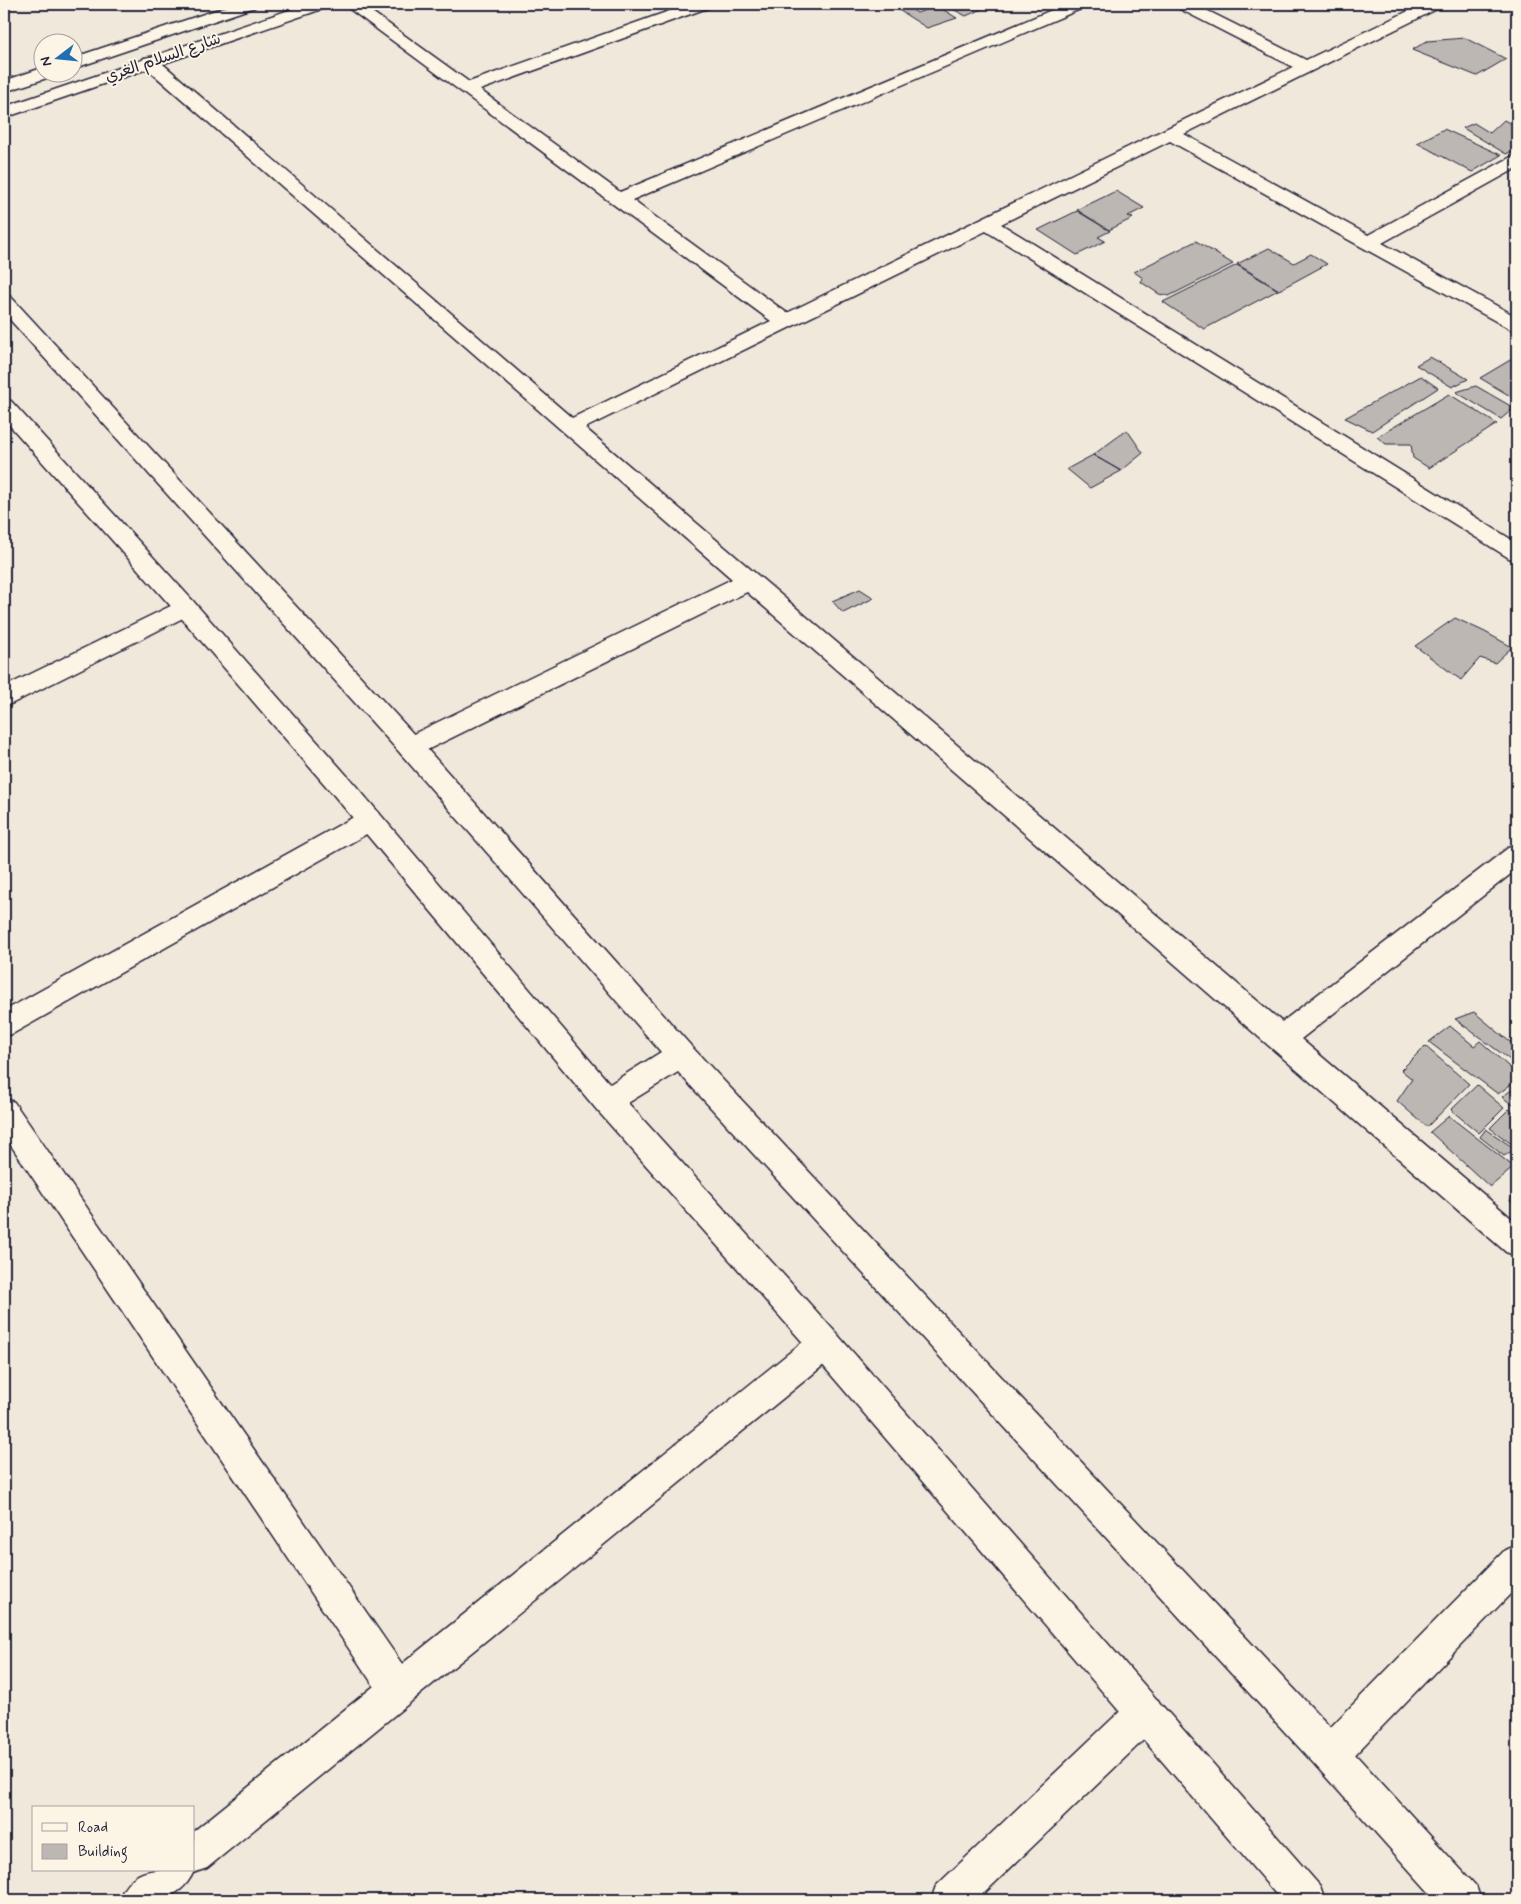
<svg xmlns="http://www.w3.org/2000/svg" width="1521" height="1904" viewBox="0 0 1521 1904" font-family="Mynerve,'Playpen Sans Arabic',sans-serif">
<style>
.building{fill:#bcb7b3;stroke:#22223b}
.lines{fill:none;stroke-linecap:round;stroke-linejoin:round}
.minor-casing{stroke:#22223b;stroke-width:3}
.tertiary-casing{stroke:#22223b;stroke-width:3}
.secondary-casing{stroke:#22223b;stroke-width:3}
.minor{fill:#fcf5e5;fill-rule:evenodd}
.tertiary{fill:#fcf5e5;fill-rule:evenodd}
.secondary{fill:#fcf5e5;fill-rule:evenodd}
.labels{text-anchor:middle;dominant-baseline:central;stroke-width:4;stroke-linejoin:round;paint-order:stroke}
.far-street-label{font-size:16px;fill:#22223b;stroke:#fcf5e5}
</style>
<rect width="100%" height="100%" fill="#efe8db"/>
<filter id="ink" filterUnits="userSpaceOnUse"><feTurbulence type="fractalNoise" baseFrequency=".02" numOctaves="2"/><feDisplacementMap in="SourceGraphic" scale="10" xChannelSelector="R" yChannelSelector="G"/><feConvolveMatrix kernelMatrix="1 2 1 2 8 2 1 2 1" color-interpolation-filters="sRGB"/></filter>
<g filter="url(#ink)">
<path class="building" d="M948,4H993L966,16L945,5Z
M937,6L957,18L927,28L897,9L908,7L917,13Z
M1465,38L1506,59L1477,76L1412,50L1427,41Z
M1504,120L1517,127V149L1506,154L1463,128L1474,123L1490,133Z
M1444,129L1501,155L1472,172L1417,143Z
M1116,191L1144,208L1128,216L1133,218L1109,230L1077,210Z
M1077,211L1110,231L1098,237L1105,241L1077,255L1038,230Z
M1196,241L1233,264L1169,296L1159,294L1141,282L1143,278L1134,272Z
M1269,248L1294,263L1311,254L1327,264L1279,290L1237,264Z
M1237,265L1278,290L1204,329L1163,302Z
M1517,356V400L1480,378Z
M1430,357L1468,379L1452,387L1416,365Z
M1421,376L1438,388L1372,431L1345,418Z
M1476,386L1514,408L1501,419L1456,392Z
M1449,394L1497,424L1429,468L1413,458L1411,444H1386L1377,437Z
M1127,430L1143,453L1121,471L1093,455Z
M1093,455L1121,471L1090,488L1067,469Z
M860,589L874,598L843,613L832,601Z
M1455,618L1485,632L1512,647L1495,663L1480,658L1461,680L1415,646Z
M1474,1012L1510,1042L1517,1038V1065L1455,1019Z
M1450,1026L1474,1046L1480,1041L1517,1074V1080L1498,1094L1429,1042Z
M1425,1046L1469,1084L1427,1127L1397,1101L1412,1079L1401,1070Z
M1477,1085L1504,1108L1479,1133L1451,1110Z
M1517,1086V1108L1502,1097Z
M1509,1109L1517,1116V1148L1490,1128Z
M1449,1116L1514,1167L1490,1187L1430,1132Z
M1486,1129L1515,1149L1504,1156L1480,1137Z
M1517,1185V1207L1510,1201Z"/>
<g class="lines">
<defs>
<path id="minor" d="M343,4H361L469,82L689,4H712L710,7L480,90L620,192L1066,4H1087L1085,7L632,200L787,313L1293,67L1176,7L1174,4H1194L1306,60L1423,4H1443L1441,7L1184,134L1368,235L1511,157L1517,156V168L1382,243L1517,317V331L1510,329L1170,141L1001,224L1517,543V561L1509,558L986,231L585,428L1282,1022L1508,848L1517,845V869L1301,1039L1517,1223V1256L1506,1252L747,592L419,754L410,756L401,754L397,747L401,740L732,579L144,66L141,62L144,58L150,57L156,58L572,418L771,321Z
M185,599L193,601L197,607L193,613L13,703L4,706V687Z
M370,810L379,813L383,820L379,827L14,1033L4,1037V1011L361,813Z
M4,1098L14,1102L402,1664L814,1333L825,1329L836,1333L841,1344L836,1355L207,1868L193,1873C178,1904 149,1900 119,1900C132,1863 161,1870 194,1870V1831L374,1686L4,1135Z
M1517,1545V1587L1343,1767L1330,1772L1317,1767L1312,1754L1317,1741L1505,1550Z
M1145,1695L1158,1700L1163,1713L1158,1726L977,1900H931L936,1886L1132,1700Z"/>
<path id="tertiary" d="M4,295L11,297L419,740L691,1046L1343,1741L1476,1886L1481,1900H1436L1317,1767L678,1072L628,1103L836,1333L1320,1886L1325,1900H1281L814,1355L597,1110L332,793L177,613L4,419V399L11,401L193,601L350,779L610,1084L661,1052L401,754L4,313Z"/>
<path id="secondary" d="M234,4H257L255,7L72,69V58Z
M307,4H330L328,7L4,118V107Z
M42,68V72H55L53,76L4,92V81Z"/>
</defs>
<use href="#minor" class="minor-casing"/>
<use href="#tertiary" class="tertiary-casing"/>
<use href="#secondary" class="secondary-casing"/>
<use href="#minor" class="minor"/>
<use href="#tertiary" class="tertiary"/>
<use href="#secondary" class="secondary"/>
</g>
</g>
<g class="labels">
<g class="far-street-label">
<text transform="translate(163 58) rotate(-19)">شارع السلام الغري</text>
</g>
</g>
<rect width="1521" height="1904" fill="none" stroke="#fcf5e5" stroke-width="20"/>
<rect x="10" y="10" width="1501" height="1884" fill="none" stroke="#22223b" stroke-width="2" filter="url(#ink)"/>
<rect x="32" y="1806" width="162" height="65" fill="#fcf5e5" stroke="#a5a1a1"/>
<rect x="42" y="1823" width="25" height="8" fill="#fcf5e5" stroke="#a5a1a1"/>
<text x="78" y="1832" font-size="15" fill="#22223b">Road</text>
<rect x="42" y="1844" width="25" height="15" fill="#bcb7b3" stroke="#a5a1a1"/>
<text x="78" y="1856" font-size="15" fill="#22223b">Building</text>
<g transform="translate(58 58) rotate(254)"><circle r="24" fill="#fcf5e5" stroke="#a5a1a1"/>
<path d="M0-4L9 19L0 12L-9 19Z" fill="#1f6fb2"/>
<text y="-8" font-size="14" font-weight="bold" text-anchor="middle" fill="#22223b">N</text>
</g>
</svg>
